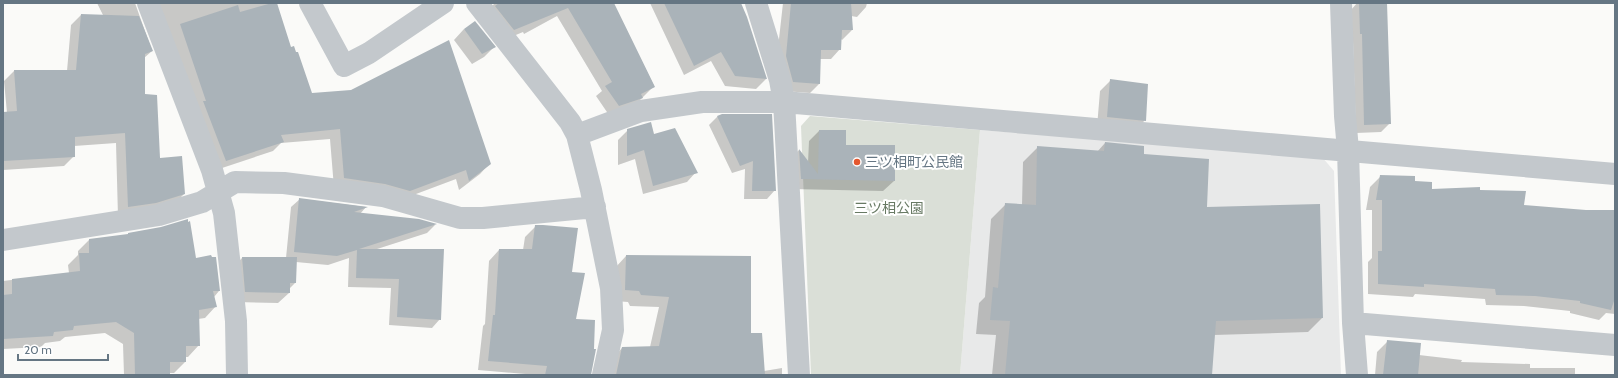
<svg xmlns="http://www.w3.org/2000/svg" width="1618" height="378" viewBox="0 0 1618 378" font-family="Cabin,'Noto Sans JP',sans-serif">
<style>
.built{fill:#e8e9e9}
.green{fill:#dadfd7}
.shadow{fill:#0003}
.building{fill:#aab3b9}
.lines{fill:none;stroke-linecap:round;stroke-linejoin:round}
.minor{stroke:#c3c8cc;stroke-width:22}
.poi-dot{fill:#e4572e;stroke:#fff;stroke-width:1.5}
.labels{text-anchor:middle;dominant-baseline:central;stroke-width:4;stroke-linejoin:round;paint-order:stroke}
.poi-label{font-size:14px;fill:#657683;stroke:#fff;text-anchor:start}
.park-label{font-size:14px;fill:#687a64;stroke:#fff}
</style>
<rect width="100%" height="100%" fill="#fafaf8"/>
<path class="built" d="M980,130L1322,157L1334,171L1341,375H960Z"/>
<path class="green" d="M810,116L980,130L960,375H811L801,126Z"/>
<path class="shadow" d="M97,3H135L152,51L144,58V95L159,159L184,194L174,204L118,217L116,143L74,146V156L64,166L3,170V113H7L4,81L14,71H67L71,25L81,15H103Z
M145,3H276L290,48L311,94L490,163L480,174L459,190L456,179L400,200L334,188L330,139L281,143L273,151L216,170Z
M495,3H613L654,86L632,108L609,115L596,96L602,91L557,16L524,34L523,32L504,40L492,6Z
M650,3H740L746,17L766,79L756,89L725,86L711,61L684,75Z
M783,3H867L866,7L857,17L851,16L852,30L842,40L841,39L840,49L831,59H820L819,84L810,93L784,91L776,66Z
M1357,3H1386L1390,123L1381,132L1356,133L1353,42H1351V10Z
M464,29L494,47L484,57L472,64L454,40Z
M1111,80L1145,120L1135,131L1097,127L1100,91Z
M723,116L775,190L767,199H744L745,169L732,173L709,125L717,117Z
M628,130L654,135L696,172L687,182L643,194L635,159L618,165V140Z
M819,131L845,146L894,181L883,191L791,189L789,160L799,150L808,163L809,141Z
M1105,143L1143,155L1206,208L1322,318L1308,332L1214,335L1211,375H992L996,335L976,334L979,303L985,297L991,219L1006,204L1022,205L1023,162L1038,147L1097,152Z
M1381,176L1414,182L1431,190L1479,191L1523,206L1586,211H1615V314L1606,313L1599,320L1570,313V311L1524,306L1486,305L1485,299L1415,294L1413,297L1368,294V262L1372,258V210H1366L1370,187Z
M300,199L366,207L360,214L419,220L435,225L427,233L374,250L440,319L432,328L389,325L391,288L348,287L349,258L328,265L296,262L295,283L289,289V293L278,303L235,302L232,269L242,258H286L291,207Z
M536,226L571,273L574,320L593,350L584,375H537L478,370L483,326L485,324L489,261L499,250H523L525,237Z
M89,240L195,259L215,258L219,291L214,297L216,306L205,318L198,319L199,345L188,357H185V362L174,373H168L166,375H124L123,344L105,333L65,337L60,341L45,343L41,347L3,349V281L69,273L68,265L78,255V251Z
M626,256L750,334L764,371L782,368V375H608L611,360L622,348L650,347L659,307L630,306L628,302L615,301V268Z
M1388,341L1419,355L1462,360L1461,362L1530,364V368H1575V374L1589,375H1375L1377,352Z"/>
<path class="building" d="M272,3H277L291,47L294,46L296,52H298L312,93L351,90L449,40L491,164L469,181L466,170L410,191L385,184L344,178L340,129L281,135L284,142L226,161L203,101H206L180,24L238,5L240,12Z
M499,3H614L655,87L641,94L643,98L619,106L605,86L612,82L568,8L514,30L495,6Z
M664,3H741L747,17L767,79L735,76L721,52L694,66Z
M791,3H851L853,30H842L841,50H821L820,84L793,82L786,56Z
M1359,3H1387L1391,124L1364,125L1362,34H1360Z
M81,14L139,16L153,51L145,54V94L157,95L160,158L182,156L185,194L156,203L128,207L125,133L75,137V157L3,161V112L17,111L14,70H76Z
M475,21L496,47L482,54L464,29Z
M1110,79L1148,84L1146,121L1107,117Z
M722,114H772L776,191H752L753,161L740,166L717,116Z
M651,122L654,134L675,128L698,173L653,186L644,150L627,156V129Z
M819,130H846V145H895V181L801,179L799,149L818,174Z
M1105,142L1144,146V154L1209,159L1207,207L1320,204L1323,318L1216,321L1212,375H1005L1010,321L990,320L993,287L998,288L1005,203L1036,205L1037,146L1104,151Z
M1380,175L1415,176V181L1432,182V189L1480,187V190L1526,191L1524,205L1586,210H1614L1615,222V298L1611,310L1580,303V301L1535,296L1496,295L1495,289L1424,284V287L1378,284V251H1382V200H1376Z
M299,198L368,207L354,212L419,219L437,224L359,249H444L441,320L397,317L399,279L356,278L357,250L337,256L294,252Z
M188,219V222L190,221L196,258L211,255L212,257H216L220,291H213L217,307L199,310L200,346H186V362H170V375H135L134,333L116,322L74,326L73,330L54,332L53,336L3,339V295L12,294V279L80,271L79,253H89V239L128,234V233L161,227Z
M535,225H543L578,228L572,272L585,273L576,319L595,320L594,349H596L591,375H545L547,366L488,361L493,315H495L499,249H532Z
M626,255L751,256V333H762L765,375H616L622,347L659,346L669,297L641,295L639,291L625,290Z
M242,257H297L296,283H290V293L245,292Z
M1387,340L1421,343L1418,375H1383Z"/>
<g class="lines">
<path class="minor" d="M148,3L212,170L224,213L236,321L237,375
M310,3L344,66L369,53L443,3
M477,3L570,122L577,135
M756,3L780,80L784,102L799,375
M1341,3L1345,116L1348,150L1353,323L1357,375
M3,240L159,215L202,202L235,182L284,183L383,196L460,218H483L595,207
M1353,323L1615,345
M603,375L613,330L611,288L591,190L577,135L641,111L702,102H784L1615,174"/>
</g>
<circle class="poi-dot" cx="857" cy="162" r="4"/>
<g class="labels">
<g class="poi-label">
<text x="865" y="162">三ツ相町公民館</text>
</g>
<g class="park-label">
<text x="889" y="208">三ツ相公園</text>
</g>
</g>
<rect width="1618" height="378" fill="none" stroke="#657683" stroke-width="8"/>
<path d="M18 354v6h90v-6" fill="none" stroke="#657683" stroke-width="2"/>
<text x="24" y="354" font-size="12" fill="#657683" stroke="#ffffff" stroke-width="3" paint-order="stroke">20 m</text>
</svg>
